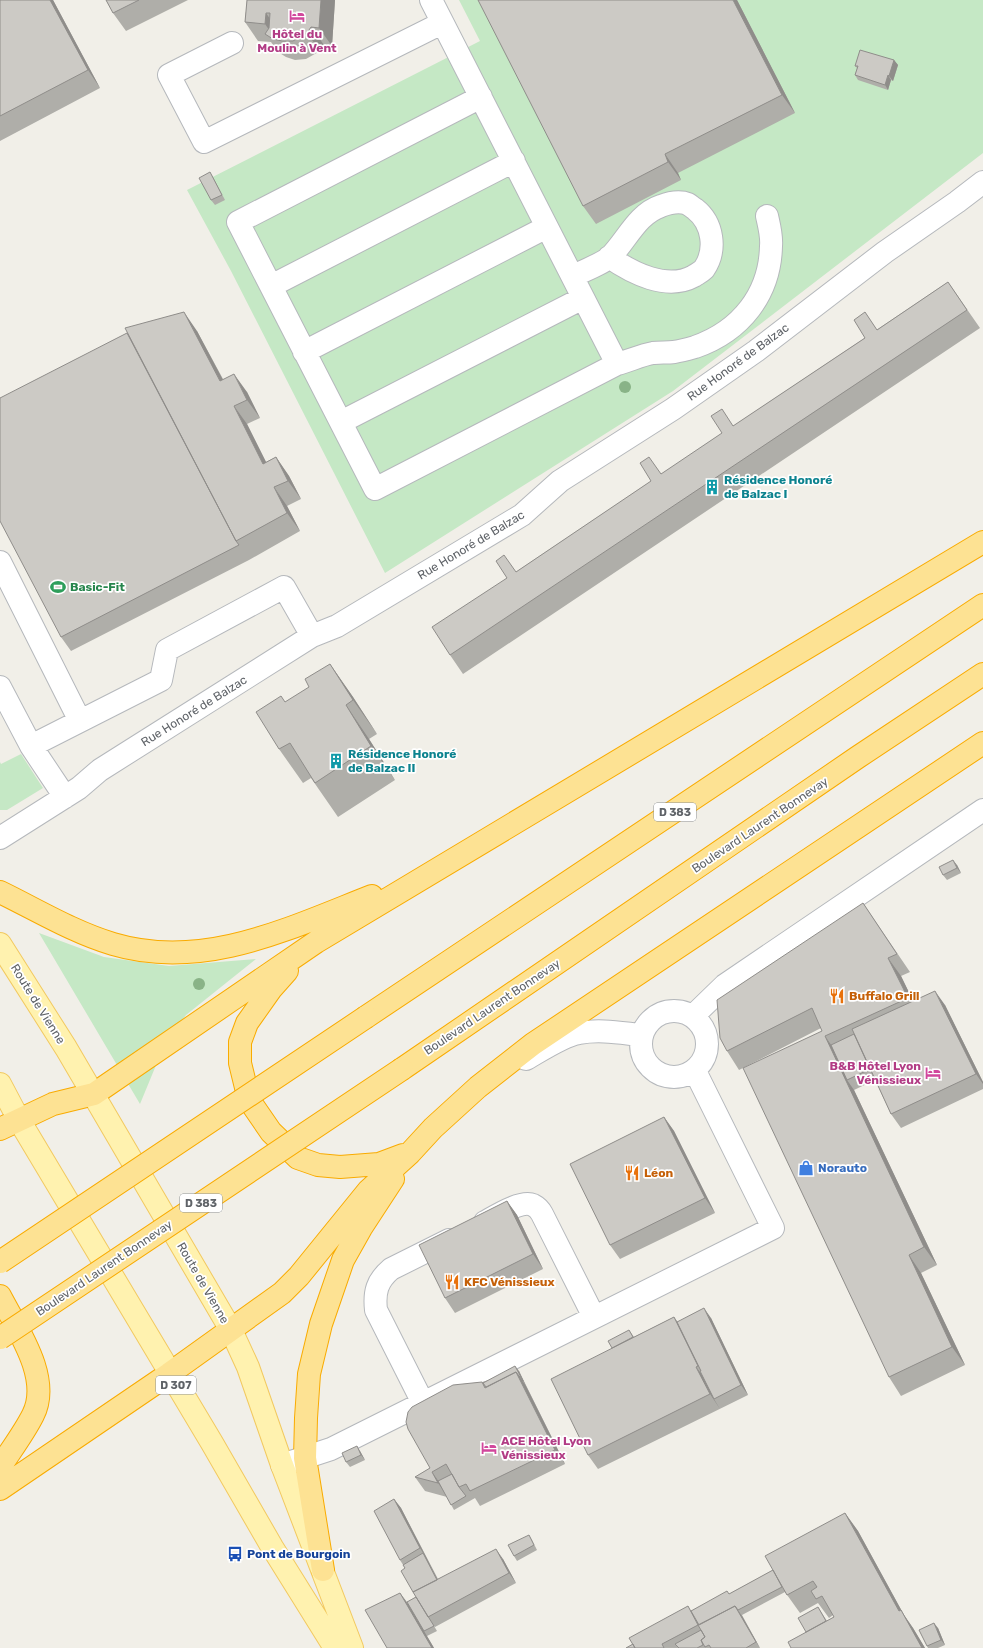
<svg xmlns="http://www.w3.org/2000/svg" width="983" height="1648" viewBox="0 0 983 1648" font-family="Rubik,sans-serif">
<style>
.green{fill:#c5e8c5}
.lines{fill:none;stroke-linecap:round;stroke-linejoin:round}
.minor-casing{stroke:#b5b8bc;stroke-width:24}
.major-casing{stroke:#f2c960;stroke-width:24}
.highway-casing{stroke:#f9ab00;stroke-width:24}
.minor{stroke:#fff;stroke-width:22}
.major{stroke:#fff2af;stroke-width:22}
.highway{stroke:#fde293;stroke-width:22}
.highway-bridge-casing{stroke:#f9ab00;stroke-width:24;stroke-linecap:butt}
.highway-bridge{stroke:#fde293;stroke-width:22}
.tree{fill:#89b387}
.wall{fill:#afaea9}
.shaded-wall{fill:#8f8d8a}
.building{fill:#cccac5;stroke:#8f8d8a}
.labels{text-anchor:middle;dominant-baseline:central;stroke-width:3.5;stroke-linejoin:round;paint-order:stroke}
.shield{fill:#fff;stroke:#8f9295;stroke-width:1}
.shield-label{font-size:11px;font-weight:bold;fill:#5f6368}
.hotel-label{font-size:12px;font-weight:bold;fill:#b23c85;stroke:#fff}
.street-label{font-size:12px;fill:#5f6368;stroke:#fff}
.culture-label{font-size:12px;font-weight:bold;fill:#0d838f;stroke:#fff;text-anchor:start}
.leisure-label{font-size:12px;font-weight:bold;fill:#27864d;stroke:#fff;text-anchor:start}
.food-label{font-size:12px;font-weight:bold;fill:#c56008;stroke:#fff;text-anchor:start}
.shop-label{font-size:12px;font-weight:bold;fill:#366cbe;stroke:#fff;text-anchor:start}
.transit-label{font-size:12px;font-weight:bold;fill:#164399;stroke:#fff;text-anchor:start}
</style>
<rect width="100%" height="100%" fill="#f1efe8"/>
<path class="green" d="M459,0H983V153L673,391L385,573L231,271L187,190L480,41Z
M21,754L43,788L7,810H0V762L1,764Z
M39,933L104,957L169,966L256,959L186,1015L166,1041L140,1104Z"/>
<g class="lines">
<defs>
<path id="minor" d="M431,0L617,364L375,489L238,222L481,97
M232,43L169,75L204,142L442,23
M573,276C583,271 602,264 610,257C627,240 637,214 661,206C669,203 680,201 688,204C690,205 693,208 695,209C713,223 717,250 704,269C701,272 697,274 694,276C667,291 632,273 609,257
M271,286L514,161
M304,352L547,227
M617,364C629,361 641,355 653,353C660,352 667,353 674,352C681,351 688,349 695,347C741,331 770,294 771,246C772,236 769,225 767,216
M341,422L583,298
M0,562L80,721
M0,687L31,746L65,797
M31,746L161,680L167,650L284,587L312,636
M0,838L79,788L100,770L312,636L337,626L522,515L560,481L673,409L756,351L885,252L957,202L983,182
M641 1044a33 33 0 1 1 66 0a33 33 0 1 1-66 0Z
M693,1016L725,985L983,810
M526,1059C540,1051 564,1035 579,1033C600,1029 621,1033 641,1035
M485,1222C496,1216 521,1200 533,1205C537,1207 540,1210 542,1214L594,1317
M423,1403L376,1310C374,1292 377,1281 391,1269L449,1240
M282,1465L331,1449L773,1228L695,1071"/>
<path id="major" d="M0,944L66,1048L231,1330L248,1367L282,1465L352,1648
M0,1084L19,1120L212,1443L272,1547L335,1648"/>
<path id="highway" d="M0,892C37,910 73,932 113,944C203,971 290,928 372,896
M287,971L271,989L247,1023L240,1042V1063L249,1100L271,1132L298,1158L318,1165L340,1167L379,1164L403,1155
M366,1017L983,605
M402,1069L858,757L983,674
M0,1129L53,1104L94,1094L316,942L983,542
M0,1296C17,1329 52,1378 33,1415C24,1433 11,1450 0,1467
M0,1489L169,1374L282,1293L299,1276L368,1191L410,1153L433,1128L478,1087L533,1044L983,743
M323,1570L305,1458L306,1418L309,1374L321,1324L343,1260L361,1228L393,1179"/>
</defs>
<use href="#minor" class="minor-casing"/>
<use href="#major" class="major-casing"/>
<use href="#highway" class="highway-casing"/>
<use href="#minor" class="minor"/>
<use href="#major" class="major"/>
<use href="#highway" class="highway"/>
<defs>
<path id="highway-bridge" d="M0,1262L366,1017
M0,1338L402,1069"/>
</defs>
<use href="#highway-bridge" class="highway-bridge-casing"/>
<use href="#highway-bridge" class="highway-bridge"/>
</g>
<g class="tree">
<circle cx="625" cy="387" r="6"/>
<circle cx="199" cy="984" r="6"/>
</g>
<path class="wall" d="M0,0H53L100,88L0,141Z
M106,0H188L126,31L113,13Z
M247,0H335L332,46L324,45L320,51L306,59L295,60L286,57L278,52L271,42L258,41L245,22Z
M737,0L795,113L678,173L681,180L596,224L583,206Z
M894,60L898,65L893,81L891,80L888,90L858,80L855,75L857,68L855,66Z
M210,172L213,177L225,200L215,205L211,200Z
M948,282L980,328L463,674L450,655L507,578Z
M197,331L223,379L247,392L260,418L247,424L266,462L276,457L289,476L301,499L287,506L300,531L249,560L71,651L61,637L127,333Z
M330,664L353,697L377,734L369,739L395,780L338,817L311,778L303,783L279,749L309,687Z
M957,865L961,873L947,880L943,875Z
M863,903L910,972L901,976L913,1001L945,1005L983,1082V1089L901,1128L891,1114L875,1080L854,1090L937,1265L921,1273L965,1365L901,1396L889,1377L822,1031L821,1028L739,1070L727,1051Z
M664,1117L674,1131L715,1213L620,1259L610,1245Z
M507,1201L517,1215L543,1269L455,1313L445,1298Z
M674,1317L677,1322L711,1318L748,1395L598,1469L588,1455L629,1330L634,1337Z
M519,1371L565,1464L480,1506L475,1498L454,1510L447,1497L425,1491L415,1477L430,1468L482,1382Z
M360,1451L365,1460L350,1467L346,1462Z
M394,1499L401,1508L438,1579L503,1559L516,1583L435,1627L434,1626L437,1631L427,1636L434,1648H387L400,1593L407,1602L416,1597L413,1592L405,1568L400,1560Z
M845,1513L858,1531L904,1615L913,1628L925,1648H791L806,1632L818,1607L827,1621L834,1617L833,1615L829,1618L818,1603L800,1613L785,1592L742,1615L760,1648H626L633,1644L688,1606L691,1611L729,1594L773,1570Z
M529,1535L532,1540L537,1550L517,1561L514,1556Z
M938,1628L945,1645L938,1648H928L927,1646Z"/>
<path class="shaded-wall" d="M50,0H53L100,88L88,70Z
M321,0H335L332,46L319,28Z
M733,0H737L795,113L782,95Z
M266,13L279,32L276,40L265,24Z
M311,27L324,45L320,51L307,33Z
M894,60L898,65L893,81L889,76Z
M888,75L891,80L888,90L885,85Z
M665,154L678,173L681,180L668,162Z
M184,312L197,331L233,399L220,381Z
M234,374L247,392L260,418L247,400Z
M234,406L247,424L276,482L263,464Z
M276,457L289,476L301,499L288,481Z
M274,487L287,506L300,531L287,513Z
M330,664L353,697L377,734L353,700Z
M346,705L369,739L395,780L371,746Z
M953,860L957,865L961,873L957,868Z
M888,958L901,976L921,1017L908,998Z
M935,991L945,1005L983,1082V1084L976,1074Z
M825,1036L838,1055L847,1080L854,1090L937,1265L924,1247Z
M664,1117L674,1131L715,1213L705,1198Z
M507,1201L517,1215L543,1269L533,1254Z
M909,1255L921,1273L965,1365L952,1347Z
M704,1308L711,1318L748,1395L741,1385Z
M674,1317L684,1331L708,1380L698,1366Z
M515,1366L519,1371L526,1386L523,1381Z
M696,1367L707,1381L714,1399L720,1409L710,1394Z
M516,1372L526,1386L565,1464L555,1450Z
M357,1446L360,1451L365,1460L361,1455Z
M432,1472L442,1486L448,1497L438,1483Z
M394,1499L401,1508L443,1590L440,1585L423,1553L420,1548Z
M845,1513L858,1531L904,1615L913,1628L925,1648H922L899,1611Z
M496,1549L503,1559L516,1583L509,1573Z
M400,1593L410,1607L424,1631L434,1648H432Z
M735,1606L742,1616L760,1648L756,1642Z
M934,1623L938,1628L945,1645L941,1640Z"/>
<path class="building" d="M0,0H50L88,70L0,116Z
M106,0H139L113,13Z
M247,0H321L319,28L311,27L307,33L293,41H282L273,39L265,34L269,28L270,13H266L265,24L245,22Z
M478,0H733L782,95L665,154L668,162L583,206Z
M860,50L894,60L889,76L888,75L885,85L855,75L858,66H855Z
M210,172L222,195L211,200L199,178Z
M948,282L967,310L450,655L432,627L507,578L496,561L504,555L516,572L651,481L640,463L649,457L661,474L722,433L711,416L722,409L733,426L865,338L854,320L865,312L877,330Z
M184,312L220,381L234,374L247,400L234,406L263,464L276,457L288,481L274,487L287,513L236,541L125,328Z
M127,333L236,541L239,545L61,637L0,521V398Z
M330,664L353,700L346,705L371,746L315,783L290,743L279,749L256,712L281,696L285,702L309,687L305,679Z
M953,860L957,868L943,875L939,867Z
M863,903L897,954L888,958L908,998L825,1036L924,1247L909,1255L952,1347L889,1377L743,1068L822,1031L812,1008L727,1051L720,1038L717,1000Z
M935,991L976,1074L891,1114L852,1029Z
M854,1034L870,1069L847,1080L831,1045Z
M664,1117L705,1198L610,1245L570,1164Z
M507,1201L533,1254L445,1298L419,1245Z
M704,1308L741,1385L714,1399L700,1371H701L677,1322Z
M674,1317L698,1366L696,1367L710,1394L588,1455L551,1379Z
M629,1330L633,1337L612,1348L608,1341Z
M515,1366L523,1381L516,1372L486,1387L483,1383Z
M516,1372L555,1450L470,1491L466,1484L459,1487L446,1464L432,1472L438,1483L415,1477L430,1468L408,1429L406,1422L408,1412L412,1407L453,1385L482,1382L485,1388Z
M357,1446L361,1455L346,1462L342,1453Z
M452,1474L459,1487L466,1496L451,1505L438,1481Z
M394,1499L420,1548L400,1560L374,1511Z
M845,1513L899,1611L901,1610L922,1648H791L788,1642L834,1617L822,1596L816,1599L811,1591L817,1587L813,1581L787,1595L765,1556Z
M529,1535L534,1545L514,1556L508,1545Z
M496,1549L509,1573L428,1617L413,1592Z
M423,1553L437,1580L413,1592L401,1571L405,1568L403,1565Z
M773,1570L782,1587L738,1610L735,1606L699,1625L691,1611L727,1591L729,1594Z
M400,1593L432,1648H387L365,1610Z
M416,1597L434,1626L424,1631L407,1602Z
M688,1606L698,1625L662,1644L664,1648H635L629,1638Z
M735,1606L756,1642L746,1648H711L709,1645L705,1647L701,1640L705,1637L698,1625Z
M818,1607L826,1621L806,1632L798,1618Z
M934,1623L941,1640L927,1646L919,1630Z
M701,1630L705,1637L701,1640L703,1645L697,1648H679L675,1644Z
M633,1644L635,1648H626Z"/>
<defs>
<symbol id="hotel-bare" viewBox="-9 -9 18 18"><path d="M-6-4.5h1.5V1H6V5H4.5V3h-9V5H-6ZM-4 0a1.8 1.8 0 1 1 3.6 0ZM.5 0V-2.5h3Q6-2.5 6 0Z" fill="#d1479c" stroke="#fff" stroke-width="2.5" paint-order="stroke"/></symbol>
<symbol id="building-bare" viewBox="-9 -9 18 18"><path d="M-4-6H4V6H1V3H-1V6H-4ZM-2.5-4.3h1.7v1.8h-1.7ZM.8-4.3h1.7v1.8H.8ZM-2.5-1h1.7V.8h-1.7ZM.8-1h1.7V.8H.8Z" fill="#0f9aa8" stroke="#fff" stroke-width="2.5" paint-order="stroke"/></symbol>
<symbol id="stadium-bare" viewBox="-9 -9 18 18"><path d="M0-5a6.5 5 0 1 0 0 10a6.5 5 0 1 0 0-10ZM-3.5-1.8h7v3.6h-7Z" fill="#2e9e5b" stroke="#fff" stroke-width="2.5" paint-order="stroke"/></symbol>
<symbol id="restaurant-bare" viewBox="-9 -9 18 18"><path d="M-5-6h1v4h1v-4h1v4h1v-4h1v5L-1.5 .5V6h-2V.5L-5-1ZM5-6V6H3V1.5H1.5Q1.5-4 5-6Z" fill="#e8710a" stroke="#fff" stroke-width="2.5" paint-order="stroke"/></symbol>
<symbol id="shop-bare" viewBox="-9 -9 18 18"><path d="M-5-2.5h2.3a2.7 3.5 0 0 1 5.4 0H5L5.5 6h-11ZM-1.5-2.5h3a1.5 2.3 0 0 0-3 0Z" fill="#3f7fe0" stroke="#fff" stroke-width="2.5" paint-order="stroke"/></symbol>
<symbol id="bus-bare" viewBox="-9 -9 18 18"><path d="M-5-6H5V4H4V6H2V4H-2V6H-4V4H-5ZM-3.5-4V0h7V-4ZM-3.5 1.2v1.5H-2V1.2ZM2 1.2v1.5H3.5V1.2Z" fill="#1a4fb4" stroke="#fff" stroke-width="2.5" paint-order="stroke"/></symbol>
</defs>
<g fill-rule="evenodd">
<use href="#hotel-bare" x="286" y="5" width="22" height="22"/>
<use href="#building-bare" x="701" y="476" width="22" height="22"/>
<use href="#stadium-bare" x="47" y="576" width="22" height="22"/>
<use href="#building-bare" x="325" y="750" width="22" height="22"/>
<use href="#restaurant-bare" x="826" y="985" width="22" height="22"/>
<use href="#hotel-bare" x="922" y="1062" width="22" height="22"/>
<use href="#shop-bare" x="795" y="1157" width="22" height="22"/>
<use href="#restaurant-bare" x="621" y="1162" width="22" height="22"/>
<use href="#restaurant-bare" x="441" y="1271" width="22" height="22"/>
<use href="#hotel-bare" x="478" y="1437" width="22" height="22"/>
<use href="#bus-bare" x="224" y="1543" width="22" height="22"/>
</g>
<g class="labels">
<g class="shield">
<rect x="654" y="803" width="42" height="18" rx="3"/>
<rect x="180" y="1194" width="42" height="18" rx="3"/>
<rect x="156" y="1376" width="40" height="18" rx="3"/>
</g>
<g class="shield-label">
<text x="675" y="812">D 383</text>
<text x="201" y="1203">D 383</text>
<text x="176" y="1385">D 307</text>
</g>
<g class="hotel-label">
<text x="297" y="34">Hôtel du<tspan x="297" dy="14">Moulin à Vent</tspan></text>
<text x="921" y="1066" text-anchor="end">B&amp;B Hôtel Lyon<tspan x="921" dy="14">Vénissieux</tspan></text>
<text x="501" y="1441" text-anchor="start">ACE Hôtel Lyon<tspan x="501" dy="14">Vénissieux</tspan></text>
</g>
<g class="street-label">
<text transform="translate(738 362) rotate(-36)">Rue Honoré de Balzac</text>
<text transform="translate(471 545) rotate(-31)">Rue Honoré de Balzac</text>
<text transform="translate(194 711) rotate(-32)">Rue Honoré de Balzac</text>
<text transform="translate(760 825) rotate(-34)">Boulevard Laurent Bonnevay</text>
<text transform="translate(38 1004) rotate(58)">Route de Vienne</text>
<text transform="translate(492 1007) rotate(-34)">Boulevard Laurent Bonnevay</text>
<text transform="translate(104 1268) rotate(-34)">Boulevard Laurent Bonnevay</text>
<text transform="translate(203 1283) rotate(60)">Route de Vienne</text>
</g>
<g class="culture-label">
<text x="724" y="480">Résidence Honoré<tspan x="724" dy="14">de Balzac I</tspan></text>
<text x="348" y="754">Résidence Honoré<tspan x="348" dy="14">de Balzac II</tspan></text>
</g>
<g class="leisure-label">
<text x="70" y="587">Basic-Fit</text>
</g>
<g class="food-label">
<text x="849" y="996">Buffalo Grill</text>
<text x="644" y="1173">Léon</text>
<text x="464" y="1282">KFC Vénissieux</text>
</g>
<g class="shop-label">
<text x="818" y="1168">Norauto</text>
</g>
<g class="transit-label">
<text x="247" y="1554">Pont de Bourgoin</text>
</g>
</g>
</svg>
